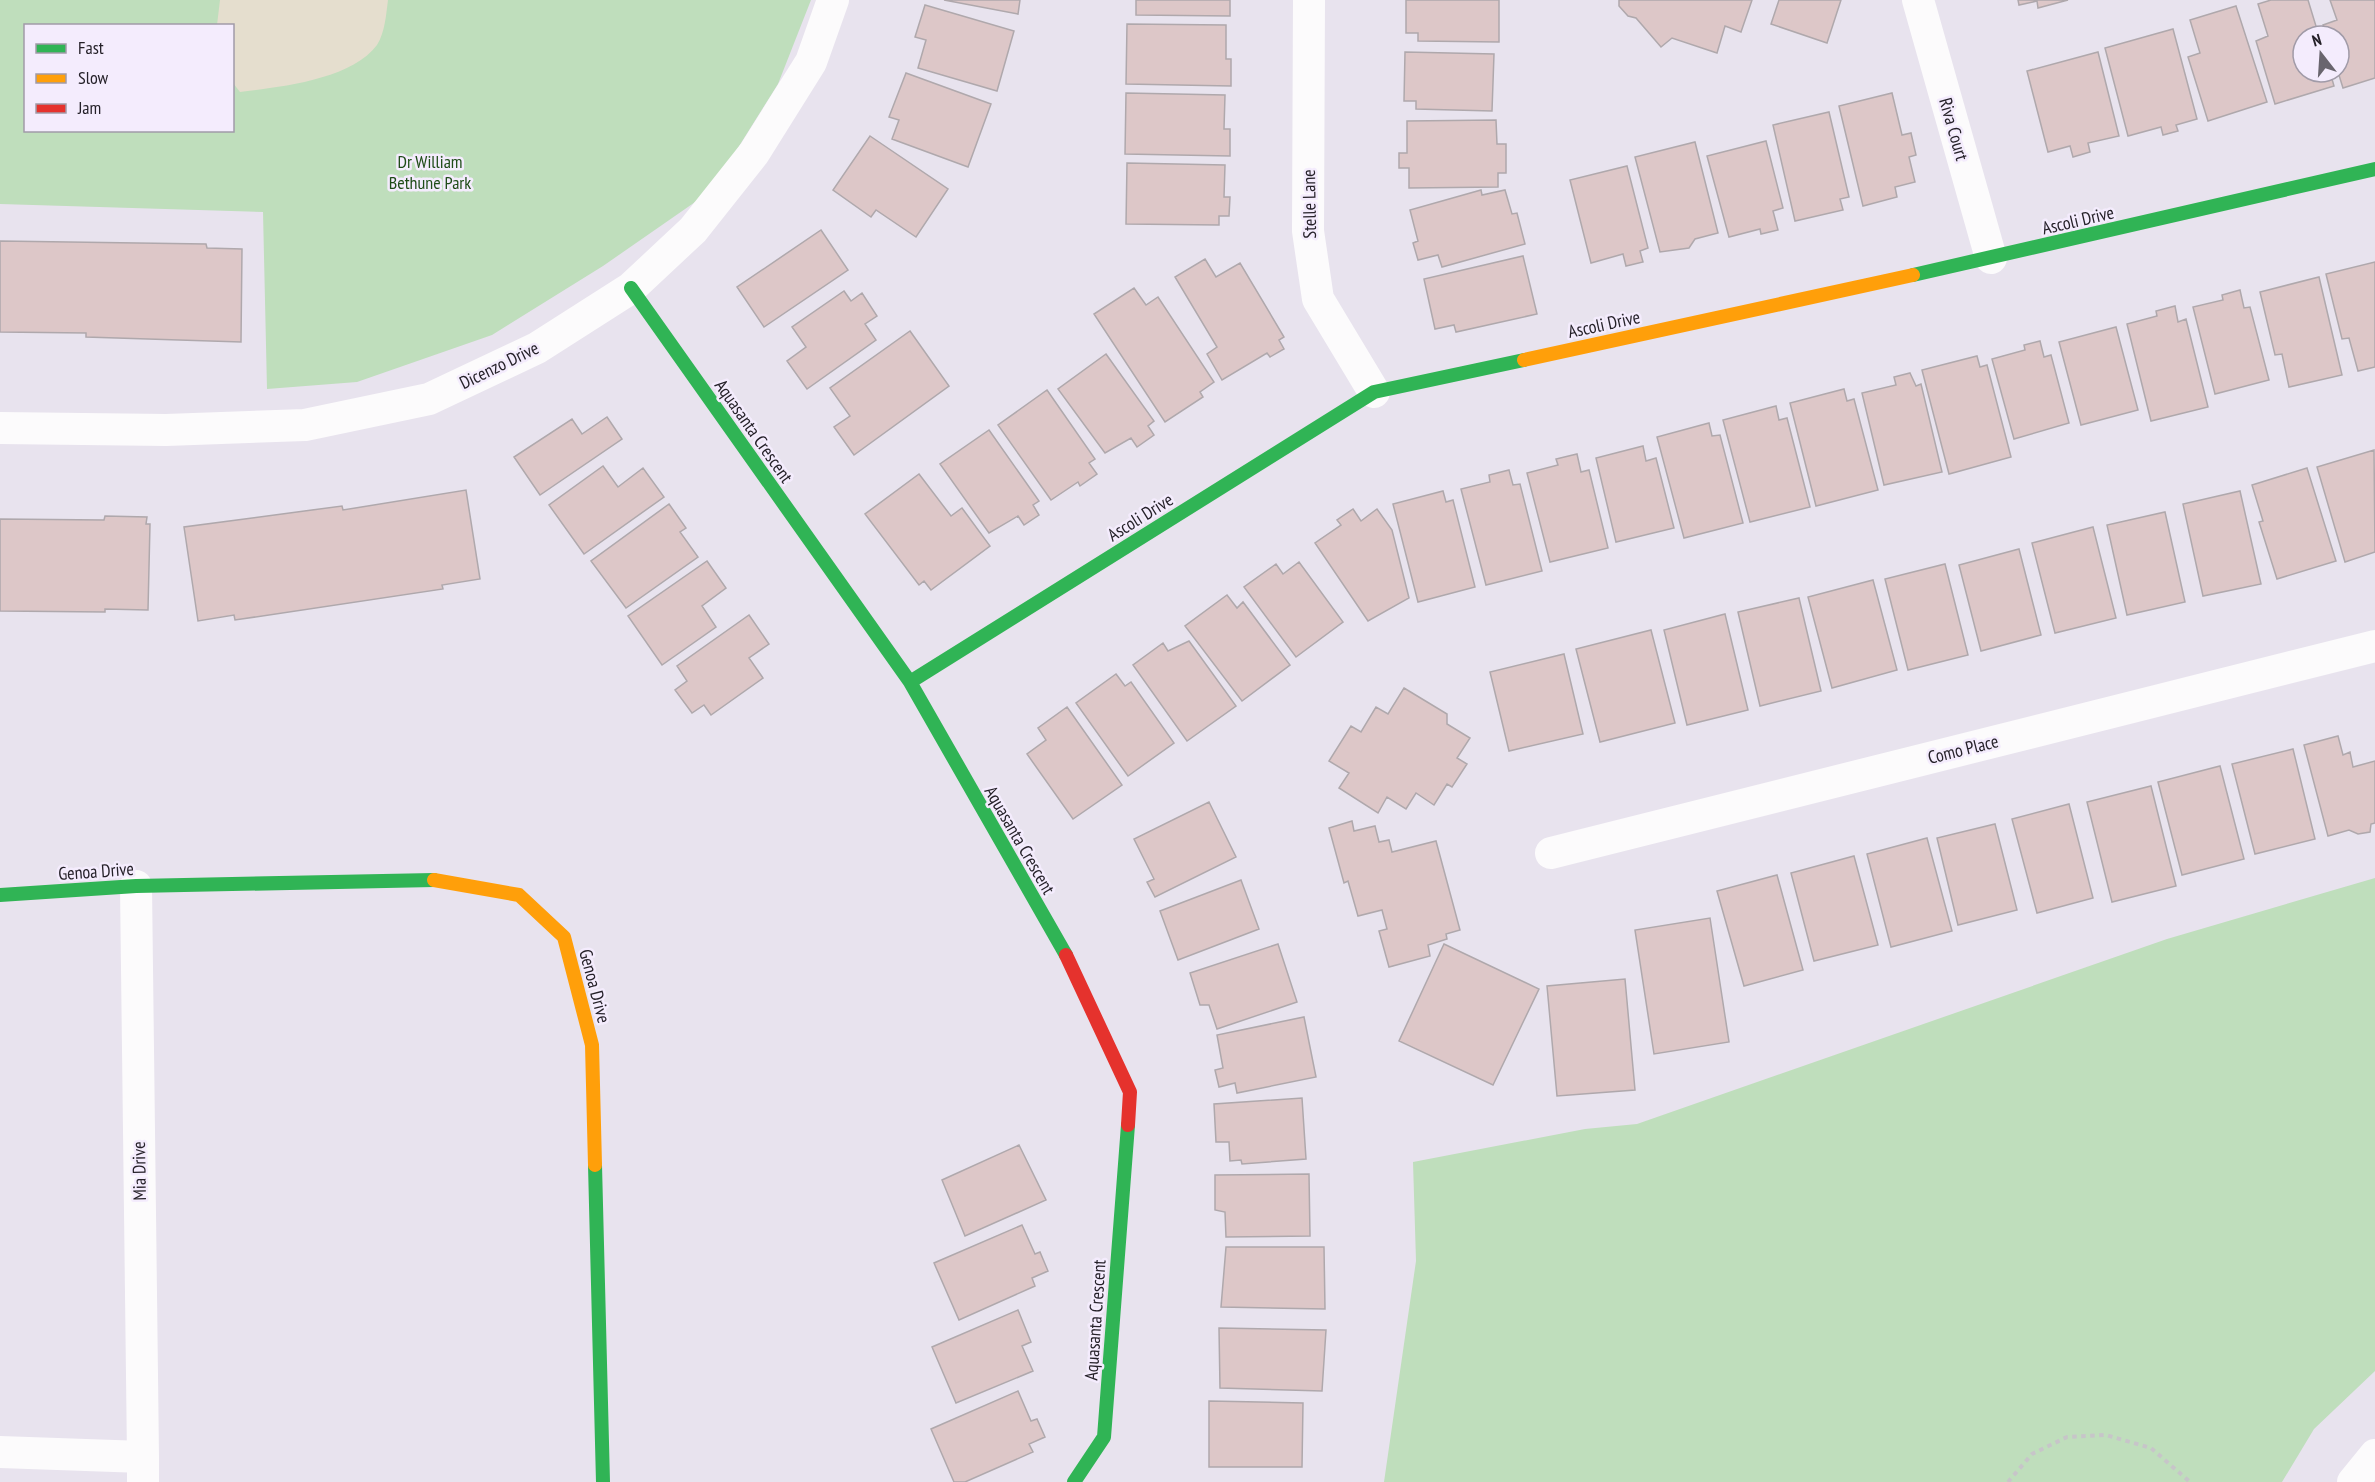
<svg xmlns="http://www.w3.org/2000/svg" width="2375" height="1482" viewBox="0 0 2375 1482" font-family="'PT Sans Narrow',sans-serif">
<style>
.green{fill:#bfdebc;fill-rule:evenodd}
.sand{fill:#e5dece}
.building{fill:#ddc7c8;stroke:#afa8ac;stroke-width:1.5}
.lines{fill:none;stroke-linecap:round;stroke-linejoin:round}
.path{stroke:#c7c5c9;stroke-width:4;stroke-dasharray:4.5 4.5;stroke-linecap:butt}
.street{stroke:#fcfbfc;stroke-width:32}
.fast{stroke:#30b455;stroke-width:14}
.slow{stroke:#ff9f0a;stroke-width:14}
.jam{stroke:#e5322d;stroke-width:14}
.labels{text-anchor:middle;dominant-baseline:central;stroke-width:5;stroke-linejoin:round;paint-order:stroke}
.street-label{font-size:18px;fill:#252129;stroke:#f4ecfd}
.park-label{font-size:18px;fill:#1f4c18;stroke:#f4ecfd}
</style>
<rect width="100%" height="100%" fill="#e8e3ee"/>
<path class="green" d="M0,0H811L778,84L711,191L603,266L492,335L357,382L267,389L263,212L0,204ZM26,26H232V130H26Z
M2375,878V1371L2314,1429L2282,1482H1384L1416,1261L1413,1162L1585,1129L1637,1124L2167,939Z"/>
<path class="sand" d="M220,0H388C386,15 385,32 377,45C351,80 279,87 240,92L233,83L232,26L217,25Z"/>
<path class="building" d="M944,0H1020L1018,14Z
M1136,0H1230V16L1136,15Z
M1406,0H1499V42L1418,41V33H1406Z
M1619,0H1752L1741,32L1725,26L1717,53L1672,38L1661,47L1636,18L1628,16L1619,6Z
M1779,0H1841L1827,43L1771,24Z
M2018,0H2068L2038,8L2037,1L2019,5Z
M2271,0H2308L2319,36H2303V72H2330L2334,86L2275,104L2256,41L2268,36L2258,4Z
M2330,0H2375V78L2343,88L2338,72L2339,36H2327L2323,25L2337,20Z
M925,5L1014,31L997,91L918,68L926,40L915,37Z
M2236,6L2267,102L2208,121L2188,57L2200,53L2190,20Z
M1127,24L1226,25V59H1231V86L1126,84Z
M2173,29L2197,119L2176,125L2178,131L2163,135L2161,127L2128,136L2105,48Z
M1405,52L1494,54L1492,111L1416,109V101H1404Z
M2098,52L2119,136L2088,143L2090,152L2073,157L2070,146L2048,152L2027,71Z
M906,73L991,104L968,167L892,139L899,120L889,117Z
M1126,93L1225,95L1224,129H1230V156L1125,154Z
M1892,93L1902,135L1911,133L1916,155L1909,157L1915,182L1895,187L1897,197L1863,206L1839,106Z
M1829,112L1849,197L1840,199L1843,210L1795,221L1773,125Z
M1496,120L1497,144H1506V173H1498V187L1409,188V168H1399V153H1407V121Z
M870,136L948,189L916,237L876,210L871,217L833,190Z
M1766,141L1783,208L1773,211L1778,230L1761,234L1760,229L1729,237L1707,156Z
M1695,142L1718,233L1695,239L1689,248L1660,252L1635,157Z
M1127,163L1225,165L1224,197H1230L1229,216H1219V225L1126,224Z
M1627,166L1648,248L1640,251L1643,262L1626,266L1623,254L1591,263L1570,180Z
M1481,190L1482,195L1505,190L1512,214L1517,213L1525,244L1442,267L1438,255L1418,260L1413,243L1418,241L1410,210Z
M821,230L848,270L764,327L737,287Z
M0,241L206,244L207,248L242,249L241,342L86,337V333L0,332Z
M1523,256L1537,314L1456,332L1454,325L1435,329L1424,279Z
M1205,259L1216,277L1240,263L1284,337L1279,340L1284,349L1270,357L1267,353L1222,380L1207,354L1217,347L1175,277Z
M2375,262V367L2358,371L2349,338L2342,339L2326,274Z
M2319,277L2342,375L2289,387L2282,354L2275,355L2260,292Z
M1134,288L1146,305L1158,297L1214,382L1200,392L1203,397L1165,422L1094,314Z
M2240,290L2244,308L2250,307L2269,380L2215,394L2193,307L2223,300L2222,295Z
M844,291L851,301L862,293L877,316L865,324L876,340L807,389L787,361L806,347L792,327Z
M2175,306L2178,322L2186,319L2208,407L2151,421L2127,324L2157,316L2156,311Z
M2116,327L2138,410L2081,425L2059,342Z
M910,331L949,386L854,455L834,427L850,416L830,388Z
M2040,341L2044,357L2051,355L2069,423L2014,439L1992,359L2025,350L2024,345Z
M1106,354L1154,421L1148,426L1154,435L1137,447L1131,438L1105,453L1058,389Z
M1977,356L1980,367L1987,365L2011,457L1949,474L1922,370Z
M1910,373L1916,386L1921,384L1942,472L1884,485L1862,393L1896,385L1894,377Z
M1844,389L1847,401L1854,399L1878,490L1816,506L1790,403Z
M1047,390L1095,459L1089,463L1097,474L1080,486L1078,482L1051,500L998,425Z
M1776,406L1779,420L1787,418L1810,507L1750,522L1723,420Z
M607,417L622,439L540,495L514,457L572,419L582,434Z
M1709,423L1712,436L1720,435L1743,523L1684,538L1657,437Z
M989,430L1039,501L1033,505L1039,515L1024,525L1018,516L989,533L940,464Z
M1643,446L1646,461L1656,458L1674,528L1616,542L1596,458Z
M2374,450L2375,552L2345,562L2317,467Z
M1577,454L1581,472L1589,470L1608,548L1550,562L1527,473L1558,465L1556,459Z
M603,466L618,487L643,468L664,497L584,554L549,505Z
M2307,468L2336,561L2277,579L2259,522L2263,521L2252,485Z
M1509,470L1513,485L1520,484L1542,571L1486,585L1461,489L1490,482L1489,475Z
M919,474L951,516L962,508L990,546L931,590L924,581L919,585L865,514Z
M466,490L480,579L442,585L443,589L235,620L234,615L198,621L184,527L342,506L343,510Z
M1443,491L1446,502L1453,500L1475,587L1418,602L1393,504Z
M2240,491L2261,584L2203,596L2183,504Z
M669,504L686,528L680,532L698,557L626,608L591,561Z
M1353,509L1361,521L1377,509L1392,530L1409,598L1368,621L1315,543L1341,525L1337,520Z
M2165,512L2185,602L2127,615L2107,525Z
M105,516L147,517L146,524H150L148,610L105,609V612L0,611V519L104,520Z
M2093,527L2116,618L2055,633L2032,543Z
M2019,549L2041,635L1981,651L1959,565Z
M707,561L726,588L702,606L716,627L662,665L628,616Z
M1299,562L1343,622L1296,657L1244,587L1276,564L1283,574Z
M1945,564L1968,655L1908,670L1885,579Z
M1873,580L1897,670L1832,688L1808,597Z
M1227,595L1237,608L1243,602L1290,665L1242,701L1185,626Z
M1799,598L1821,691L1760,706L1738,612Z
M1725,614L1748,710L1687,725L1664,630Z
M749,615L769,644L749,658L763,678L711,715L704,705L692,713L675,690L687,681L677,666Z
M1651,630L1675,723L1600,742L1576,649Z
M1189,641L1236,706L1187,741L1133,665L1163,643L1168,651Z
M1564,654L1583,734L1509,751L1490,672Z
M1116,674L1125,686L1131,682L1174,743L1128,776L1076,703Z
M1404,688L1447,714V724L1470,738L1457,758L1467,764L1452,787L1447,784L1434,805L1416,793L1406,809L1387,797L1378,813L1339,788L1349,773L1329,761L1351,726L1361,732L1376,707L1388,714Z
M1067,707L1122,785L1073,819L1027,754L1046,740L1038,728Z
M2338,736L2343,755L2350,752L2353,767L2375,761V823L2371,824L2370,832L2358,834L2349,830L2328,836L2304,745Z
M2293,749L2315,839L2255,854L2232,764Z
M2220,766L2244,859L2182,875L2158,782Z
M2151,786L2176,886L2112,902L2087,802Z
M1209,802L1236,857L1155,897L1147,882L1154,879L1134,839Z
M2069,804L2093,898L2037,913L2012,819Z
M1352,821L1354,831L1375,826L1379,842L1389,840L1392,852L1436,841L1460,930L1446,934L1447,939L1428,945L1430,956L1389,967L1379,931L1387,929L1382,910L1358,916L1348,881L1344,883L1329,828Z
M1995,824L2017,910L1958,925L1937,838Z
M1927,838L1952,931L1891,947L1867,854Z
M1854,856L1878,945L1814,961L1791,873Z
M1777,875L1803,970L1744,986L1717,891Z
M1241,880L1259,929L1178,960L1160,911Z
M1710,918L1729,1042L1654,1054L1635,930Z
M1278,944L1297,1002L1217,1029L1209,1005H1200L1190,973Z
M1444,944L1539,989L1493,1085L1399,1041Z
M1625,979L1635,1090L1557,1096L1547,986Z
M1304,1017L1316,1077L1237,1093L1235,1083L1219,1087L1215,1070L1223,1068L1217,1035Z
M1302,1098L1306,1159L1242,1164L1241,1160L1230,1161L1229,1142H1216L1214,1104Z
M1019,1145L1046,1200L965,1236L942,1180Z
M1309,1174L1310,1236L1226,1237L1225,1212L1215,1210V1175Z
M1022,1225L1035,1254L1040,1252L1048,1271L1032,1278L1035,1286L959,1320L934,1263Z
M1226,1247H1324L1325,1309L1221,1307Z
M1018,1310L1031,1342L1022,1346L1033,1371L956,1403L932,1347Z
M1219,1328L1326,1330L1322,1391L1220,1388Z
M1018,1391L1031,1421L1037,1419L1045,1437L1029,1444L1033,1452L965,1482H954L931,1429Z
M1209,1401L1303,1403L1302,1467H1209Z"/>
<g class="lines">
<path class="path" d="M2008,1482L2032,1454L2067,1437L2106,1435L2151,1448L2190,1482"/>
<path class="street" d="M1309,0L1308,231L1318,299L1374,392
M1918,0L1991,258
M0,428L166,430L305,425L429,399L537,348L631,288L693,230L754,153L811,62L833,0
M1551,853L2375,646
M136,886L143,1457
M0,1452L143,1457V1482
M2353,1482L2375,1455"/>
<path class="fast" d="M1913,275L2375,169
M631,288L910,682L1066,955
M910,682L1374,392L1524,360
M0,895L136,886L434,880
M595,1165L603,1482
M1074,1482L1104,1437L1128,1125"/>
<path class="slow" d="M1524,360L1913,275
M434,880L519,895L564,937L592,1045L595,1165"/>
<path class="jam" d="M1066,955L1130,1092L1128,1125"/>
</g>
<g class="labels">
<g class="street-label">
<text transform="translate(1954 129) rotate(74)">Riva Court</text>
<text transform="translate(1309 204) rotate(-91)">Stelle Lane</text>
<text transform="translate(2078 220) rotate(-13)">Ascoli Drive</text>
<text transform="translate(1604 324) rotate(-12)">Ascoli Drive</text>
<text transform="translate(499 365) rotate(-26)">Dicenzo Drive</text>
<text transform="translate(754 431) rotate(55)">Aquasanta Crescent</text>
<text transform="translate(1140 517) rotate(-32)">Ascoli Drive</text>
<text transform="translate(1963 749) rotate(-14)">Como Place</text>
<text transform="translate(1020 840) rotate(60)">Aquasanta Crescent</text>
<text transform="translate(96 871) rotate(-4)">Genoa Drive</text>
<text transform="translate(595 986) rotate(75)">Genoa Drive</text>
<text transform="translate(139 1171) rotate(-91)">Mia Drive</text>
<text transform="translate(1095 1320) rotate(-86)">Aquasanta Crescent</text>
</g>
<g class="park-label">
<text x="430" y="161">Dr William<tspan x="430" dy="21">Bethune Park</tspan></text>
</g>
</g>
<rect x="24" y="24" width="210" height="108" fill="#f4ecfd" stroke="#a19ba8" stroke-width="1.5"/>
<rect x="36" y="44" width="30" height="9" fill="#30b455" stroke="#a19ba8" stroke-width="1.5"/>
<text x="78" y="54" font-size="18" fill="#252129">Fast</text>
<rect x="36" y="74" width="30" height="9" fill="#ff9f0a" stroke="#a19ba8" stroke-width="1.5"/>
<text x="78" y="84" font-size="18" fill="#252129">Slow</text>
<rect x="36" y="104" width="30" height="9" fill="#e5322d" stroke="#a19ba8" stroke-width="1.5"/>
<text x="78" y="114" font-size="18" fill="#252129">Jam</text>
<g transform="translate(2321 54) rotate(343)"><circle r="28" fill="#f4ecfd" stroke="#a19ba8" stroke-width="1.5"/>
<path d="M0-4.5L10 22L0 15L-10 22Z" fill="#69656e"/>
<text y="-9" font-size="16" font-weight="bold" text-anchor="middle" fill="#252129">N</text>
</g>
</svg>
